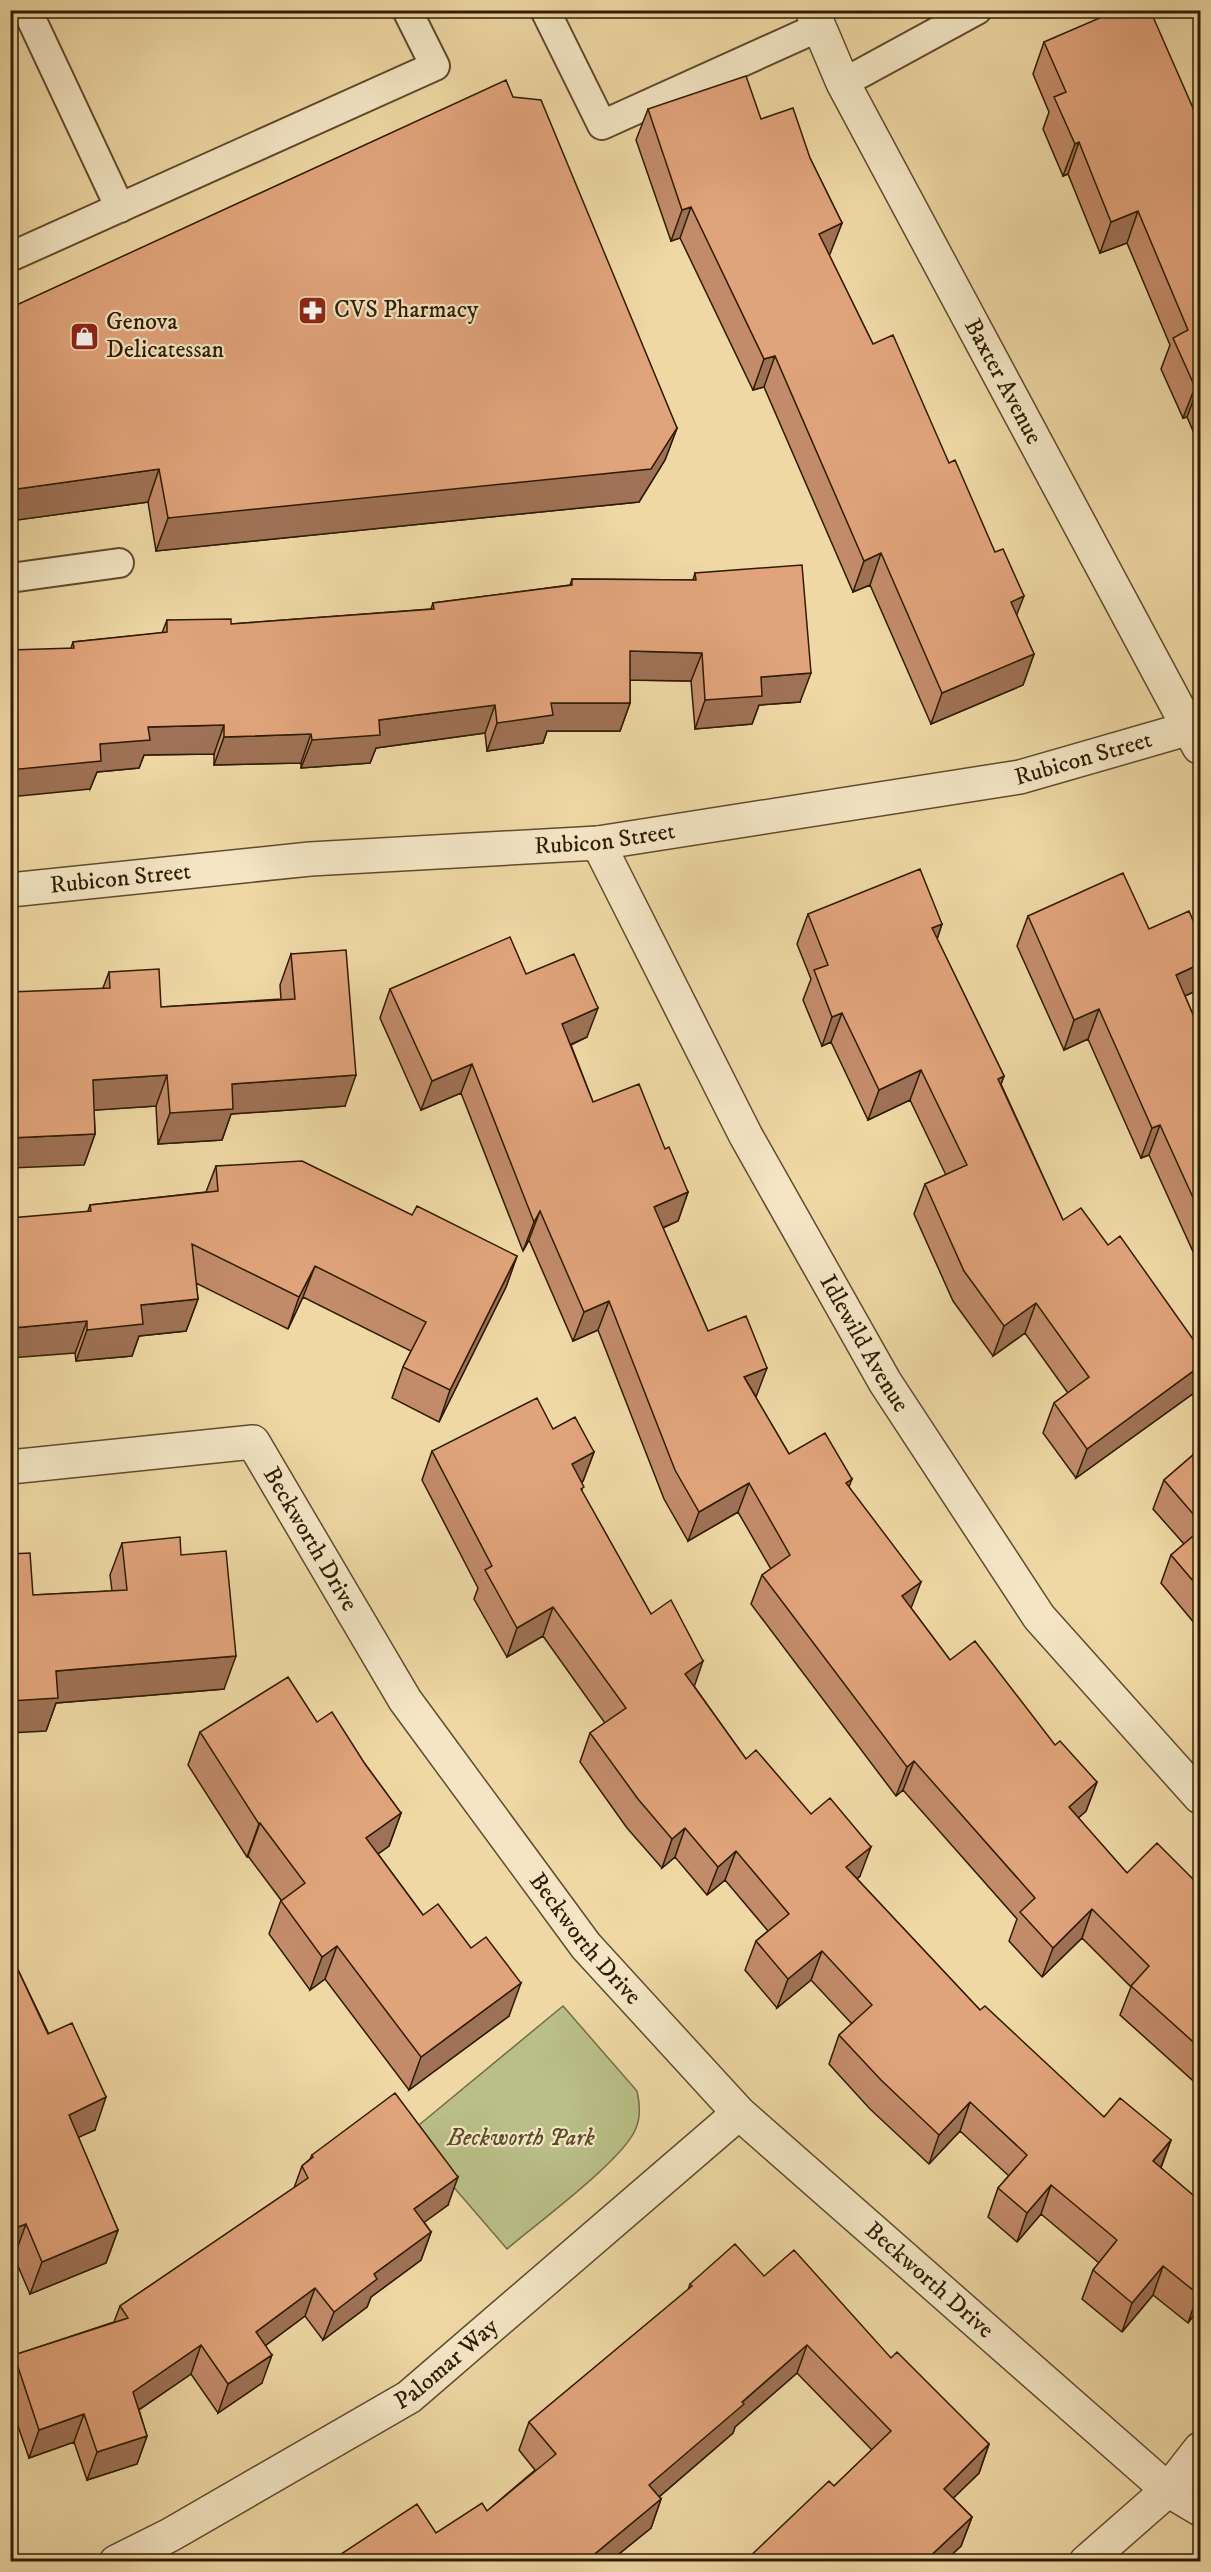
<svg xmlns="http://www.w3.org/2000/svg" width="1211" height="2572" viewBox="0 0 1211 2572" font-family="'IM FELL DW Pica',serif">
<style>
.green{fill:#b9bf87;stroke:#746e44;stroke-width:1.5}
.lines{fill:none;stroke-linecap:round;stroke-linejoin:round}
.service-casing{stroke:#604b2a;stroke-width:32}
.minor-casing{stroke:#604b2a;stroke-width:36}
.service{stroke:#f4e6c5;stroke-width:28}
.minor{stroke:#f4e6c5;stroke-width:33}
.wall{fill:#c28c6a;stroke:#301c01;stroke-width:1.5}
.shaded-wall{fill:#9e7256;stroke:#301c01;stroke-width:1.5}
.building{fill:#e1a37b;stroke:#301c01;stroke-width:1.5}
.labels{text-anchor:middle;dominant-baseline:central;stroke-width:4.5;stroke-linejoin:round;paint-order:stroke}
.poi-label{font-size:24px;fill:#301c01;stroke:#f4e6c5;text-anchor:start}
.street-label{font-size:24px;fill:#301c01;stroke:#f4e6c5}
.park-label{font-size:24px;font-style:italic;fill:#594d29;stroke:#f4e6c5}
</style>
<rect width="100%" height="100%" fill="#eed8a6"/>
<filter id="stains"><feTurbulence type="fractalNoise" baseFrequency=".00333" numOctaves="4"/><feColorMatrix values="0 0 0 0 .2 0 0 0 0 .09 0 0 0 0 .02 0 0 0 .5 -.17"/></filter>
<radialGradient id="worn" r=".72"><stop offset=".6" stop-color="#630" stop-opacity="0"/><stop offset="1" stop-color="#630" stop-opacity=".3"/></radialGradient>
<path class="green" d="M563,2006L637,2091C640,2104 641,2116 636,2128C625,2159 536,2224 507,2249L408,2134Z"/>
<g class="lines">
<defs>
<path id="service" d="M27,10L120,208
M545,10L602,125L819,27
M843,83L977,10
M10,257L435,66L407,10
M10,578L119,563"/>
<g id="minor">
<path id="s1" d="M812,10L843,83L1199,747"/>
<path id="s2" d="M598,843L746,1136L885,1382L1039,1617L1200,1797"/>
<path id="s3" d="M10,890L310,859L598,843L1020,777L1190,728"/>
<path id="s4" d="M10,1467L253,1442L405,1700L586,1946L739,2113L1168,2490L1200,2509"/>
<path id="s5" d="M116,2562L170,2535L409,2397L739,2113"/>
<path d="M1086,2562L1168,2490L1200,2449"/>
</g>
</defs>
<use href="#service" class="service-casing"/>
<use href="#minor" class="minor-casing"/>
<use href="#service" class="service"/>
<use href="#minor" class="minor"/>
</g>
<path class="wall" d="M1044,42L1200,124V447L1187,417L1183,418L1161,369L1170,345L1127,243L1100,253L1068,174L1063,176L1043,129L1049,112L1033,74Z
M513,97L677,428L665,460L639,502L156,551L148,502L10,521V308Z
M648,109L761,119L810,158L842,223L829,255L873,344L949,463L1034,654L1023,685L931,724L870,585L853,592L764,387L753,390L680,238L671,241L636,140Z
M695,573L800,702L759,705L752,724L695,729L691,681L630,680V703L620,731H547L543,743L487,751L485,733L376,748L370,763L301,768V763L214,765V754L144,755L139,768L97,772L90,789L71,648L73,642L162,633L167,620L231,624L431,609L433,603L570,585L572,579L693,580Z
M808,914L942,924L937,939L1004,1076L1001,1084L1063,1220L1198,1390L1076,1478L1043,1433L1054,1403L1068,1393L1025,1333L993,1356L953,1301L914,1214L925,1184L946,1175L910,1100L868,1120L831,1042L822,1046L803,1000L811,979L797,944Z
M1028,916L1149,929L1200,989L1185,996L1200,1031V1267L1149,1155L1141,1158L1088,1039L1064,1050L1017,946Z
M291,954L345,1106L231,1114L222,1140L158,1144L156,1106L94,1110L95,1134L84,1165L103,988L109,972L161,1007L281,999L280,985Z
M526,974L587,1037L571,1045L593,1102L665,1149L688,1192L678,1221L663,1228L708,1331L756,1398L789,1454L849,1487L911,1608L950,1660L1055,1745L1097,1782L1086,1811L1078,1818L1127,1873L1200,1886V2087L1120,2015L1131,1987L1082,1938L1042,1977L1009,1941L1017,1919L903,1790L896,1796L751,1604L762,1575L771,1569L738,1512L688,1541L664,1499L598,1330L573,1341L529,1240L523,1251L461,1093L421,1110L380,1018L390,989Z
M216,1166L412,1215L517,1256L506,1287L439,1422L392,1398L403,1367L411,1351L303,1297L288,1329L196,1283L198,1299L186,1331L139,1336L132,1356L76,1361L75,1353L88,1211L90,1205L206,1192Z
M553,1429L594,1452L583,1481L582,1482V1492L651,1614L694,1686L746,1759L860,1876L857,1879L980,2010L1104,2117L1171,2140L1161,2168L1200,2201V2307L1188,2323L1153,2295L1122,2332L1082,2299L1093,2270L1099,2263L1041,2214L1017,2242L988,2217L998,2188L1009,2176L960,2131L929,2164L870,2109L829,2064L839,2035L852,2024L811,1980L777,2008L745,1970L756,1941L768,1931L725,1880L707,1895L675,1857L662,1868L627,1828L580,1762L590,1733L605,1723L543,1636L507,1657L474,1599L478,1588L422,1480L432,1451Z
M1200,1449V1630L1161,1583L1171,1555L1184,1544L1153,1509L1164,1480Z
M122,1543L181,1555L224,1689L56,1703L46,1731L33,1595L112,1591L110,1575Z
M317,1722L365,1764L401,1813L389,1846L378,1854L423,1915L509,2016L409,2090L325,1979L310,1990L269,1934L281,1900L248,1856L247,1857L188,1765L200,1732Z
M10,1953L95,2130L78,2137L118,2230L106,2263L30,2294L14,2257L10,2258Z
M312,2155L448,2205L424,2222L431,2232L421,2260L371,2297L367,2307L323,2340L305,2316L266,2345L262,2383L218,2413L191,2374L139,2410L147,2436L137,2464L87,2480L74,2442L29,2458L10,2403V2365L14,2355L114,2322L120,2306L294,2188L302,2166L310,2159Z
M764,2276L891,2358L989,2444L979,2473L953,2498L972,2517L961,2546L944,2562H744L834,2486L872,2450L797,2373L735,2427L733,2433L659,2497L661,2499L651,2528L609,2562H329L436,2533L487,2511L535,2470L519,2450L529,2422L688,2290L690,2284Z"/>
<path class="shaded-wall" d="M1079,142L1068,174L1063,176L1075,144Z
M691,207L680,238L671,241L682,210Z
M1138,211L1127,243L1100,253L1111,222Z
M842,223L830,254L808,265L819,234Z
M775,356L764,387L753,390L764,359Z
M1199,385L1187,417L1183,418L1195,387Z
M677,428L665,460L639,502L156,551L168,518Z
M159,469L148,502L10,521V490Z
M881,553L870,585L853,592L864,561Z
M1024,596L1012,627L1011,602Z
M630,651L702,653L691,681L620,680Z
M1034,654L1023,685L931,724L942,693Z
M811,673L800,702L759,705L752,724L695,729L705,700L761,677Z
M551,703H630L620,731H547L543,743L487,751L497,723Z
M495,705L485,733L376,748L370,763L301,768L312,740L379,720Z
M224,725L214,754L144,755L139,768L97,772L90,789L10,797V770L100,744L148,727Z
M311,734L301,763L214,765L224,737Z
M942,924L932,954V928Z
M1200,964V989L1165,1005L1176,975Z
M598,1008L587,1037L552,1053L562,1024Z
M1099,1009L1088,1039L1064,1050L1074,1020Z
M842,1013L831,1042L822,1046L832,1017Z
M472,1064L461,1093L421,1110L432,1081Z
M921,1070L910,1100L868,1120L879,1090Z
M167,1075L156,1106L82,1111L93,1080Z
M356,1075L345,1106L231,1114L222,1140L158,1144L170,1113L232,1084Z
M1004,1076L993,1106L998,1079Z
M1160,1125L1149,1155L1141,1158L1152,1128Z
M95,1134L84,1165L10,1168V1138Z
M688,1192L678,1221L643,1236L654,1207Z
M540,1211L529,1240L523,1251L534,1222Z
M517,1256L506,1287L439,1422L450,1390Z
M315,1266L303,1297L288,1329L299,1297Z
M198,1299L186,1331L139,1336L132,1356L76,1361L87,1330L141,1305Z
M609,1301L598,1330L573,1341L584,1312Z
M1036,1303L1025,1333L993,1356L1004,1326Z
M87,1321L75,1353L10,1358V1334L13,1328Z
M1200,1366V1382L1198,1390L1076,1478L1087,1449Z
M767,1368L756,1397L744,1377Z
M594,1452L583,1481L562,1492L572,1464Z
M852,1479L841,1508L846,1483Z
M749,1483L738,1512L688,1541L699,1512Z
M921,1582L910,1611L902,1596Z
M553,1607L543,1636L507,1657L517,1628Z
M236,1656L224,1689L56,1703L46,1731L10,1733V1701L56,1671Z
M703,1661L693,1690L685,1674Z
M914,1761L903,1790L896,1796L907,1767Z
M1097,1782L1086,1811L1058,1836L1069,1807Z
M401,1813L389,1846L354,1871L366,1838Z
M260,1823L248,1856L247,1857L259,1824Z
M685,1828L675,1857L662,1868L672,1839Z
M871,1847L860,1876L836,1896L846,1867Z
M736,1851L725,1880L707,1895L718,1867Z
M1092,1909L1082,1938L1042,1977L1053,1948Z
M337,1946L325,1979L310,1990L322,1957Z
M822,1951L811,1980L777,2008L788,1979Z
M521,1983L509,2016L409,2090L421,2057Z
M106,2097L95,2130L57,2147L69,2115Z
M970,2102L960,2131L929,2164L939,2135Z
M1171,2140L1160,2169L1153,2161Z
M458,2177L448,2205L404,2237L414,2209Z
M1051,2185L1041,2214L1017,2242L1027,2213Z
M26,2224L14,2257L10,2258V2230Z
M118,2230L106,2263L30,2294L42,2262Z
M431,2232L421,2260L371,2297L367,2307L323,2340L334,2312L374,2274Z
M1163,2266L1153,2295L1122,2332L1132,2303Z
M315,2288L305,2316L246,2360L256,2332Z
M1200,2291V2307L1188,2323L1198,2294Z
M201,2345L191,2374L122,2421L133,2392Z
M807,2345L797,2373L735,2427L733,2433L639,2514L649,2485Z
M272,2355L262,2383L218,2413L228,2384Z
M84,2414L74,2442L29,2458L39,2430Z
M147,2436L137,2464L87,2480L97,2452Z
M989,2444L979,2473L933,2518L944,2489Z
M661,2499L651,2528L609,2562H585Z
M972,2517L961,2546L944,2562H924Z"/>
<path class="building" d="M1118,10H1150L1200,124V389L1199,385L1195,387L1173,338L1188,330L1138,211L1111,222L1079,142L1075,144L1054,97L1066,92L1044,42Z
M746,76L761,119L793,108L810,158L842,223L819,234L873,344L893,335L949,463L955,460L995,552L1003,549L1024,596L1011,602L1034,654L942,693L881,553L864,561L775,356L764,359L691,207L682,210L648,109Z
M506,80L513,97L541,100L677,428L651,469L168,518L159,469L10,490V308Z
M802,565L811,673L761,677L762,696L705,700L702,653L630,651V703H551L553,715L497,723L495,705L379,720L380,735L312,740L311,734L224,737V725L148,727L150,740L100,744L101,761L10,770V650L74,648L73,642L167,632V620L231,619V624L434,609L433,603L572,585V579L696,580L695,573Z
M920,869L942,924L932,928L1004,1076L998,1079L1063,1220L1081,1208L1108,1245L1120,1236L1200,1349V1366L1087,1449L1054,1403L1089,1377L1036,1303L1004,1326L964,1271L925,1184L967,1165L921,1070L879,1090L842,1013L832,1017L814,970L828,965L808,914Z
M1123,873L1149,929L1189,911L1200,937V964L1176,975L1200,1031V1213L1160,1125L1152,1128L1099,1009L1074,1020L1028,916Z
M510,937L526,974L574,954L598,1008L562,1024L593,1102L639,1084L665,1149L669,1147L688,1192L654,1207L708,1331L746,1316L767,1368L744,1377L789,1454L825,1433L852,1479L846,1483L921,1582L902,1596L950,1660L975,1641L1055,1745L1060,1741L1097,1782L1069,1807L1127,1873L1157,1843L1200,1886V2048L1131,1986L1149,1966L1092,1909L1053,1948L1020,1912L1035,1898L914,1761L907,1767L762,1575L790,1555L749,1483L699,1512L675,1470L609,1301L584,1312L540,1211L534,1222L472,1064L432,1081L390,989Z
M346,950L356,1075L232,1084L233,1109L170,1113L167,1075L93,1080L95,1134L10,1138V992L110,988L109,972L159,969L161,1007L295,999L291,954Z
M302,1161L412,1215L417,1206L517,1256L450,1390L403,1367L426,1322L315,1266L299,1297L192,1244L198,1299L141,1305L143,1324L87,1330V1321L13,1328L14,1346H10V1218L91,1211L90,1205L218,1191L216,1166Z
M537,1398L553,1429L575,1417L594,1452L572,1464L584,1487L581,1489L651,1614L671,1600L703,1661L685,1674L746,1759L756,1750L811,1814L830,1798L871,1847L846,1867L980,2010L985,2006L1104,2117L1120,2098L1171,2140L1153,2161L1200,2201V2291L1198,2294L1163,2266L1132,2303L1093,2270L1117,2240L1051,2185L1027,2213L998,2188L1027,2155L970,2102L939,2135L881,2080L839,2035L872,2005L822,1951L788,1979L756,1941L789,1914L736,1851L718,1867L685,1828L672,1839L638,1799L590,1733L626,1708L553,1607L517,1628L485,1570L492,1566L432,1451Z
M1200,1449V1522L1164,1480Z
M1200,1530V1589L1171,1555Z
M180,1537L181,1555L226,1551L236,1656L56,1671L58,1698L10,1701V1554L30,1553L33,1595L127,1590L122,1543Z
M288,1677L317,1722L332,1712L365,1764L401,1813L366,1838L423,1915L438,1904L471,1948L486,1937L521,1983L421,2057L337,1946L322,1957L281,1901L305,1883L260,1823L259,1824L200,1732Z
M10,1953L48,2034L72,2023L106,2097L69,2115L118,2230L42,2262L26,2224L10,2230Z
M395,2093L458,2177L414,2209L431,2232L374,2274L377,2279L334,2312L315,2288L256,2332L272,2355L228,2384L201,2345L133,2392L147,2436L97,2452L84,2414L39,2430L14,2355L128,2318L120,2306L308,2178L302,2166L313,2157L312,2155Z
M735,2244L764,2276L794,2250L891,2358L897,2352L989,2444L944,2489L972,2517L924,2562H744L829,2481L834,2486L891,2431L807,2345L742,2402L744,2404L649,2485L661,2499L585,2562H329L417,2504L436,2533L482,2503L487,2511L556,2454L529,2422L692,2286L690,2284Z
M738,2558L741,2562H733Z"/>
<defs>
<symbol id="pharmacy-square" viewBox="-11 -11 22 22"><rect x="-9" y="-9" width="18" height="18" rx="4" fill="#8f2418" stroke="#f4e6c5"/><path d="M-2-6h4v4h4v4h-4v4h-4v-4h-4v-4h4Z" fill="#fff"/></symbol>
<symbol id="shop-square" viewBox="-11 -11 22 22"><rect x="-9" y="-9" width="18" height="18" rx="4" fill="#8f2418" stroke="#f4e6c5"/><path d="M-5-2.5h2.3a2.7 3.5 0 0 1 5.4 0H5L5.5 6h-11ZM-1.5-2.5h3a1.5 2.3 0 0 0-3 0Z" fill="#fff"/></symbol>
</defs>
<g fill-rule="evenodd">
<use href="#pharmacy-square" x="296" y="294" width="33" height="33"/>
<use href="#shop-square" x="68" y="320" width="33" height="33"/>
</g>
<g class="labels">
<g class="poi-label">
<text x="334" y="310">CVS Pharmacy</text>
<text x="106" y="322">Genova<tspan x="106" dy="28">Delicatessan</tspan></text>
</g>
<g class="street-label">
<text stroke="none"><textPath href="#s1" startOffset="418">Baxter Avenue</textPath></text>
<text stroke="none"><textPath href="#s3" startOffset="1083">Rubicon Street</textPath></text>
<text stroke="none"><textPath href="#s3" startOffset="597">Rubicon Street</textPath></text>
<text stroke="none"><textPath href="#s3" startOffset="111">Rubicon Street</textPath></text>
<text stroke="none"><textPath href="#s2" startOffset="567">Idlewild Avenue</textPath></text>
<text stroke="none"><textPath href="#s4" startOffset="357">Beckworth Drive</textPath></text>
<text stroke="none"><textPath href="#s4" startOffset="843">Beckworth Drive</textPath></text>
<text stroke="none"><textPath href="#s4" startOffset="1329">Beckworth Drive</textPath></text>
<text stroke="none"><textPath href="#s5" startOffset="386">Palomar Way</textPath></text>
</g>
<g class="park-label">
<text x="521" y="2138">Beckworth Park</text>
</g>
</g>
<rect width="1211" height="2572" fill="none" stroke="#eed8a6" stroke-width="36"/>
<rect x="12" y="12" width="1187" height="2548" fill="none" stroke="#301c01" stroke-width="3"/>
<rect x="18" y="18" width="1175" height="2536" fill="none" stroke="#301c01" stroke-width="1.5"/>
<rect width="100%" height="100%" filter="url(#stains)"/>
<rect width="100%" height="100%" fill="url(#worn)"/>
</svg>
